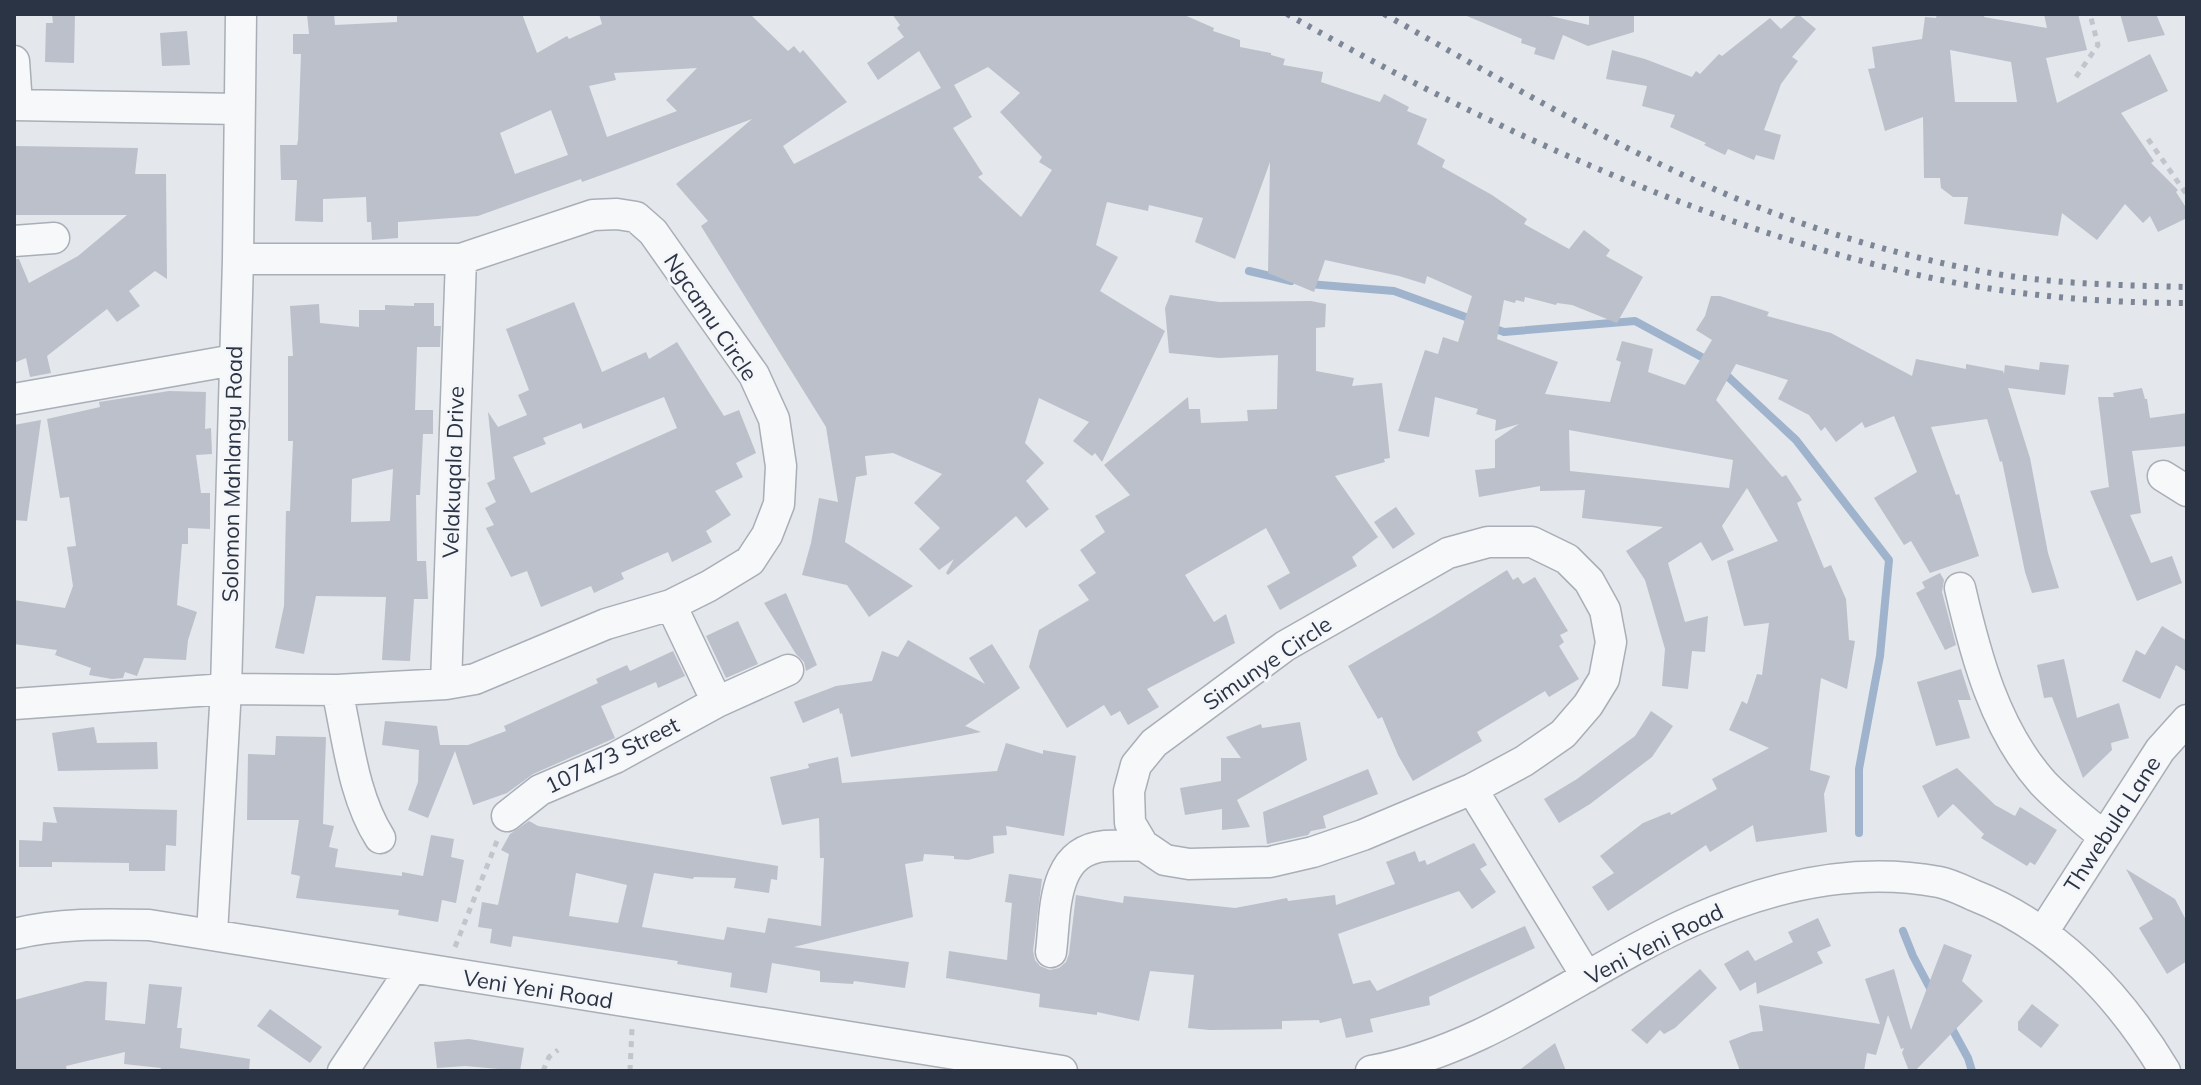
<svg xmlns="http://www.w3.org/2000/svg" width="2201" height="1085" viewBox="0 0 2201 1085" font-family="Mulish,sans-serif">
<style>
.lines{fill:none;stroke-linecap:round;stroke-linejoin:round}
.stream{stroke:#9fb4cc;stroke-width:8}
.building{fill:#bbc0ca;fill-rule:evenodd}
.minor-casing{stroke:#a9aeb7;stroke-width:33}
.path{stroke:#c2c5cb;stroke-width:5;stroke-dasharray:6 6;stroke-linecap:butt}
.minor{stroke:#f7f8fa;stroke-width:30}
.rail{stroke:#7d8696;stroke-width:6;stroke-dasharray:4 8;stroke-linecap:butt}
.labels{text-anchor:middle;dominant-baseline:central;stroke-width:6;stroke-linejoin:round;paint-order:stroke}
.street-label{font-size:22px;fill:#2b3445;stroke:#f4f6f9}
</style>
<rect width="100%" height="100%" fill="#e4e7ec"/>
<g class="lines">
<path class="stream" d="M1249,271L1291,281
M1309,284L1394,291L1474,320
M1490,327L1504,332L1635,321L1709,361
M1723,372L1796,440L1889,560L1880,656L1859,769V833
M1903,931L1913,956L1932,992
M1950,1025L1968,1058L1972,1071"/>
</g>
<path class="building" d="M52,14H75L74,63L45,62L46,23H53Z
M307,14H334L335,25L397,22V14H522L537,53L567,36L569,39L602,24L599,14H750L788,51L794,46L800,53L803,50L847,102L783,146L794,164L941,88L919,51L878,80L867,63L904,37L897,28L900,25L892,14H1182L1214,28L1213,31L1240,40V47L1271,53V55L1285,59L1283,65L1323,72L1321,82L1380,102L1384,94L1409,107L1407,111L1427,119L1417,144L1445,160L1442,167L1492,195L1527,219L1524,224L1569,249L1584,230L1610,250L1606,256L1643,277L1617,323L1572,305L1557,303L1556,305L1525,297L1524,302L1516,300L1515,303L1504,300L1497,339L1558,362L1545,394L1610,402L1621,362L1616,360L1622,341L1653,349L1648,372L1685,385L1712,340L1696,330L1705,316L1711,296H1720L1769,312L1767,316L1831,333L1912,376L1916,359L1966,369V364L2003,371L2004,374L2005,365L2039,370L2040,362L2069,365L2065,395L2008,388L2030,458L2048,553L2059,588L2032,593L2025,572L2002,461L2000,462L1987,419L1931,427L1956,495L1959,494L1979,556L1930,573L1911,541L1904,545L1874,498L1917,472L1894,416L1865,428L1862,422L1836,442L1825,427L1821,431L1809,415L1778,399L1788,380L1736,364L1716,400L1782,477L1786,475L1802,500L1797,503L1824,568L1831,565L1846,599L1849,640L1855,641L1847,689L1821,678L1810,770L1830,776L1824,794L1827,832L1756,842L1753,825L1710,852L1706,845L1608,911L1592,887L1614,873L1600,856L1643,823L1670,812L1671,815L1717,789L1712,779L1769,748L1729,730L1742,701L1747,704L1757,674L1762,675L1769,623L1744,626L1727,561L1778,541L1747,488L1722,526L1734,550L1712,561L1701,542L1668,563L1685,622L1708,616L1705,652L1692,651L1688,689L1662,686L1665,649L1645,580L1626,551L1663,527L1582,518L1585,490L1540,491V486L1479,497L1475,470L1495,468V440L1519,424L1495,431L1496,420L1476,414L1478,409L1435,397L1429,437L1398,431L1425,350L1438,354L1443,337L1458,342L1472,296L1427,276L1425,284L1399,276L1325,260L1314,292L1268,273L1270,162L1235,259L1195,242L1203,218L1149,205L1148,211L1107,202L1096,245L1118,257L1100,291L1165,331L1102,462L1095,453L1092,456L1073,441L1089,422L1039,398L1025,443L1044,463L1026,481L1049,509L1026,528L1016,516L948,575L946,573L954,559L939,570L919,549L940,528L914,503L942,474L893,453L865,456L867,475L856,477L845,542L913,586L869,617L847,585L802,575L811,543L819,498L838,502L826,427L701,226L708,221L676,184L752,119L618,169L582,182L581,179L478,216L398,222V238L372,240L371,222H367L366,197L323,199V222L295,221L297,180H281L280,145H297L298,140L301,54H293V34H309ZM988,67L1020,93L1000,112L1042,157L1039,162L1052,170L1021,217L978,177L983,174L953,128L972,117L954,85ZM697,68L666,100L677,111L607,137L589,86L616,80L614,73ZM551,110L568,155L515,174L500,133ZM1569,430L1733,460L1729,488L1570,471Z
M1462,14H1542L1589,25V14H1634V32L1588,46L1563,35L1554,60L1534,54L1536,48L1521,43L1522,39Z
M1798,14L1816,29L1792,57L1798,61L1781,84L1764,130L1781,135L1774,160L1756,155L1754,160L1728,149L1725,155L1704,145L1706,143L1670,127L1675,115L1642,106L1647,86L1606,79L1612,50L1645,59L1692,77L1696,71L1700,74L1719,54L1722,56L1770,18L1781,29Z
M1937,14H1985L1984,17L2047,28L2044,14H2078L2087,50L2046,58L2057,103L2150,54L2168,91L2121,113L2154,161L2151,163L2178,190L2176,192L2187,209V218L2158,232L2150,216L2143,223L2125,204L2097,240L2062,213L2058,236L1964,224L1968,197H1953L1941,188L1940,178H1924L1923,117L1885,131L1868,69L1875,68L1872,47L1922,39L1925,17L1936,18ZM1950,50L2011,62L2017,102H1955Z
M2120,14H2156L2165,35L2128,42Z
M187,31L190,65L162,66L160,33Z
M14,146L138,148L135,174H166L167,279L155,271L129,291L140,306L117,322L107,309L47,356L51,373L30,377L26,358L14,363V259H19L29,283L78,256L127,215H14Z
M1170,295L1219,302L1311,301L1326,304L1325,327L1316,328V371L1354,378L1352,386L1382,383L1390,458L1384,459L1385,462L1335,476L1378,537L1352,557L1357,566L1280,610L1267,586L1290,573L1266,528L1185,575L1214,622L1226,614L1235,643L1147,689L1159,707L1128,725L1120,711L1111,716L1104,705L1067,728L1029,667L1039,630L1089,600L1078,585L1096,573L1080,550L1105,532L1095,516L1130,495L1104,465L1188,397L1189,409H1200L1201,423L1248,421L1247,410L1277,409L1278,355L1219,358L1169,353L1165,308Z
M574,302L602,372L646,352L649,359L677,342L724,416L739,410L756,453L736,463L743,477L715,491L731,515L706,531L712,542L672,562L668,552L621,573L624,579L594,593L591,586L541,607L527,571L511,577L486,528L494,525L485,508L496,502L487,483L495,479L488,412L498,427L527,415L518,395L529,390L506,329ZM664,397L677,428L531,493L513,457L546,444L543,438L581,423L583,429Z
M414,303H434V326H441L440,347H417L415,410H433V434H423L420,495H416L417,561H426L428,599H414L410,661L382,660L386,597L316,596L304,654L275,648L284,606L286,511H290L293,441H288V356H293L290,306L319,304L320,323L359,327V310H385V305L414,306ZM393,469L390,521L351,522L352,479Z
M2142,388L2145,399H2147L2150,418L2187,413V446L2132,451L2141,513L2130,515L2151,563L2172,556L2182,583L2137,601L2090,491L2109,487L2098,397H2114L2113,393Z
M169,391L206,392L205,429L211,428L212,454L196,455L201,493H210V529L188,528V544H182L177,605L197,612L188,640L186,660L144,658L137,676L125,672L123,678L112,679L89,675L91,668L55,655L57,650L14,644V600L65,608L73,586L67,547L76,546L69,497L60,498L47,419L100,407L99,402Z
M41,420L27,521L14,520V425Z
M1396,507L1415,534L1393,549L1374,522Z
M1507,570L1513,580L1518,577L1523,584L1535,577L1568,631L1560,635L1564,642L1559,646L1579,679L1549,697L1545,691L1477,732L1482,741L1413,781L1398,755L1382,717L1378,719L1348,666L1434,616Z
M1940,573L1944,580L1942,592L1956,645L1945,650L1916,593L1925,588L1922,582Z
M786,593L817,665L806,671L804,662L796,654L764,603Z
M738,621L758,664L726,678L706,636Z
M2162,626L2187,641V672L2176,665L2160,699L2122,681L2136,650L2145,655Z
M908,640L985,684L969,658L992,644L1020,688L965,726L981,732L851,757L842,713L840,714L839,708L803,723L794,702L836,686L872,681L882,651L898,657Z
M673,651L685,676L658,688L656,682L601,706L615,738L533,774L507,793L473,805L455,751L428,818L408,810L418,782L419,750L382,745L385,721L437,726L440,745H468L506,731L504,726L598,683L596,679L627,665L630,671Z
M2064,659L2077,718L2119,703L2129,738L2111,743L2112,750L2083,778L2052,697L2044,698L2037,665Z
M1961,669L1971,700H1958L1970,738L1936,746L1917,682Z
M1651,711L1673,726L1652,757L1590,804L1559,823L1544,799L1577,779L1635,736Z
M1300,722L1307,760L1237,800L1250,827L1222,830V809L1185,815L1180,788L1221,781V758H1241L1226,737L1261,724L1262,728Z
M94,727L97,743L157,742L158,769L58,771L52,733Z
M276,736L326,737L323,824L334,826L329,847L338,849L335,867L402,876V872L423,876L431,835L454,839L451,857L464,860L456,903L442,900L438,922L398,915L399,910L296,898L300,876L291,874L299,820H247L248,754L275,755Z
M1006,743L1043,754V750L1076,756L1064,836L1006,826L1007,835L993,836L994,853L968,860L954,859V856L924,854L923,861L905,864L913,917L794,947L909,962L905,988L854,981L853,984L820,982V971L772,963L767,993L730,987L732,973L677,964L678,961L513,936L511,947L490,943L492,929L478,927L482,902L498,905L509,854L501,850L510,834L529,821L538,826L778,866L777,880L771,879L769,893L734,888L736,878L694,877L693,879L654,873L642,927L724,940L727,927L765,933L768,918L821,926L824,858H820L819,818L782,825L770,777L809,768L808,764L838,757L842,783L997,771ZM576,873L627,885L618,923L569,916Z
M1957,768L1995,805L2015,816L2020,807L2057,830L2035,865L2030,862L2027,866L1981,838L1984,834L1953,804L1938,818L1922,786Z
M1368,769L1378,794L1323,816L1326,828L1311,831L1308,835L1267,844L1263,812Z
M53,807L177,810L176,846L166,845L165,871H129V863L52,862V867H19V840L42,841L43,822L57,823Z
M1474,843L1487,865L1480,869L1496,892L1472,909L1459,891L1338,934L1353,984L1370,980L1377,991L1525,926L1535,948L1429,997L1430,1005L1370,1019L1373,1032L1346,1038L1341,1018L1320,1023L1319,1020L1282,1021V1029L1210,1030L1188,1028L1194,975L1150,971L1139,1021L1097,1012V1015L1039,1007L1040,994L946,978L949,951L1007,960L1012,903L1005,902L1009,874L1042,879L1033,951L1035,960L1040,966L1050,970L1059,968L1066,962L1069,954L1076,895L1123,903L1124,896L1235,908L1287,898L1288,901L1335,895L1336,905L1395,884L1386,862L1415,851L1419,862L1425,860L1427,865Z
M2126,869L2175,899L2187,922V961L2167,974L2139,928L2153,919Z
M1818,918L1831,946L1817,952L1823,963L1757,994L1756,982L1740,991L1724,964L1748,950L1755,961L1793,942L1788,932Z
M1944,944L1972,955L1962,981L1983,1001L1915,1071H1909L1902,1053L1904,1048L1901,1049L1888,1015L1876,1055L1867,1053L1864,1071H1740L1729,1041L1752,1032L1763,1031L1759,1005L1880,1024L1865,979L1894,969L1911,1030Z
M1700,969L1717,988L1675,1028L1664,1034L1660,1030L1647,1044L1631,1030Z
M86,981L107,982L105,1020L145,1024L149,984L182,987L177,1028H182L180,1048L250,1059L249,1071H160L161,1068L124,1064L125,1052L66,1066L67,1071H14V1000Z
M2032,1004L2059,1025L2041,1048L2018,1030V1022Z
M270,1009L322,1047L310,1063L257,1026Z
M469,1039L524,1048L520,1071L465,1066L437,1068L434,1042Z
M1555,1043L1566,1071H1518Z"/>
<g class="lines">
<defs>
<path id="minor" d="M14,61L17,105
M14,105L239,109
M14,241L54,238
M14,399L234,360
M2163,476L2187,491
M1488,542H1532L1567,559L1589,581L1605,610L1611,642L1604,679L1588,705L1563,734L1524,761L1472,789L1363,835L1313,852L1270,862L1189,864L1165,860L1143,845L1130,823L1129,791L1136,765L1154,743L1285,646L1448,553Z
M1960,588C1976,657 1995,729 2043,783C2061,802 2083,819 2103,836
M671,605L717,702
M446,684L461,259
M337,690C348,739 353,796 380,838
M14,704L226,689L337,690L446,684L475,679L606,624L671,605L709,586L750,561L767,535L779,504L781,466L774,419L754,375L653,232L636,217L617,214L593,215L461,259H238
M1472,789L1587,977
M507,816L540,790L615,758L717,702L788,670
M2043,932L2160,750L2187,720
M14,934C58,923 104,924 149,925L1062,1071
M212,934L226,689L238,259L241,14
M1051,952C1056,912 1051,851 1105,846C1117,845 1130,846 1143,845
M343,1071L412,968
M1371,1071C1490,1049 1584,969 1692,921C1770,886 1854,866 1939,882C1950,884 1962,890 1973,895C2056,927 2120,996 2165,1071"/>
</defs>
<use href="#minor" class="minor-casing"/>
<path class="path" d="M2076,77L2098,45L2090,14
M2148,139L2187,195
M455,947L497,841
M543,1071L549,1057L558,1050
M630,1071L632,1028"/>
<use href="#minor" class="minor"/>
<path class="rail" d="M1287,14C1477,122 1692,221 1905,272C1997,294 2093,303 2187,303
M1384,14C1495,76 1605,142 1721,192C1800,226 1886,252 1970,269C2041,284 2115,285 2187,287"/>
</g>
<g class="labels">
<g class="street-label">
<text transform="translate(711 317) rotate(56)">Ngcamu Circle</text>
<text transform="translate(453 472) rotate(-88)">Velakuqala Drive</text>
<text transform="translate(232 474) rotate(-89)">Solomon Mahlangu Road</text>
<text transform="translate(1267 663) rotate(-34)">Simunye Circle</text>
<text transform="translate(612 755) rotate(-26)">107473 Street</text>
<text transform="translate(2112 824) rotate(-57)">Thwebula Lane</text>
<text transform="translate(1654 944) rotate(-27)">Veni Yeni Road</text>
<text transform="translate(538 989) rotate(9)">Veni Yeni Road</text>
</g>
</g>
<rect width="2201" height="1085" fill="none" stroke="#2b3445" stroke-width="32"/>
</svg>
